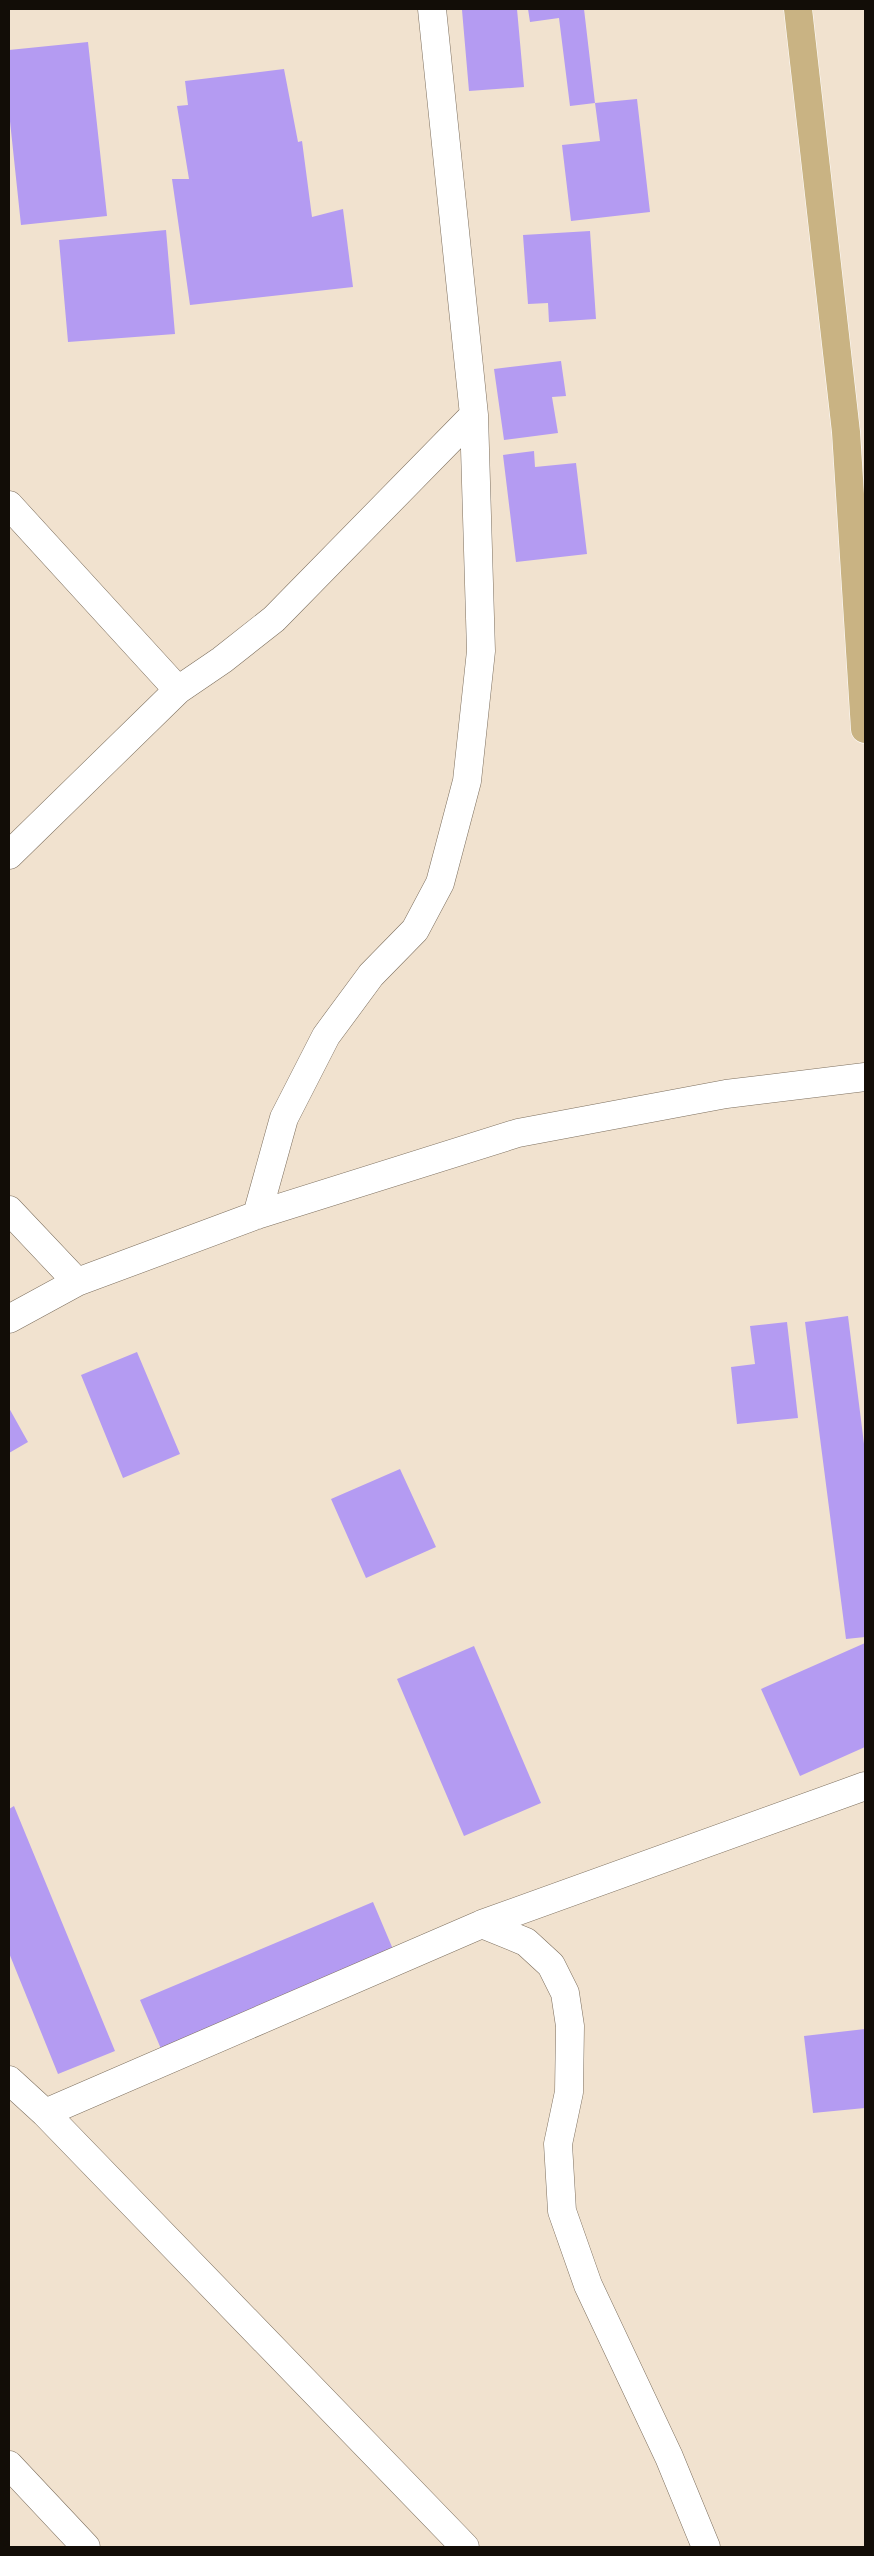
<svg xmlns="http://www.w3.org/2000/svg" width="874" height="2556" viewBox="0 0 874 2556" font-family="'Space Grotesk',sans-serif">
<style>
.building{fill:#b49bf2}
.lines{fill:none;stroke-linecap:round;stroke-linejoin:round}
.minor-casing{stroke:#7d6f5e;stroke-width:29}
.major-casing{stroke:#fff;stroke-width:29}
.minor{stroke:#fff;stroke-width:28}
.major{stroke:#c9b383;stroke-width:28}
</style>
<rect width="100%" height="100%" fill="#f1e2cf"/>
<path class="building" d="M476,9H517L524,87L469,91L462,10Z
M528,9H584L595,103L570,106L559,18L530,22Z
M88,42L107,216L21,225L9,112V50Z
M284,69L298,142L302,141L312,217L343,209L353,287L190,305L172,179H189L177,106L188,105L185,81Z
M637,99L650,212L571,221L562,145L600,141L595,103Z
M166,230L175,334L68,342L59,240Z
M590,231L596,319L549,322L548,303L528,304L523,235Z
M561,361L566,396L552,397L558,433L504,440L494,369Z
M534,451L535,467L576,463L587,554L516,562L503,455Z
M848,1316L865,1452V1637L846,1639L805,1322Z
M787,1322L798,1418L737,1424L731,1367L755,1364L750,1326Z
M137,1352L180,1454L123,1478L81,1375Z
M9,1408L28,1442L9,1453Z
M400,1469L436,1547L366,1578L331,1499Z
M865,1643V1747L800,1776L761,1689Z
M474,1646L541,1803L464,1836L397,1679Z
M14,1806L115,2051L58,2074L9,1953V1809Z
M373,1902L395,1954L162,2051L140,2000Z
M865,2029V2108L813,2113L804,2036Z"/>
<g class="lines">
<defs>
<path id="minor" d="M9,505L178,690
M9,855L178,690L222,660L274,619L474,415
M9,1210L77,1282
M257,1215L284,1118L326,1036L371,975L415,930L440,883L467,781L481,651L474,415L432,9
M9,1319L77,1282L257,1215L518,1133L726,1094L865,1077
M482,1924L526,1942L551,1965L565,1993L570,2026L569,2092L558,2144L562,2211L588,2285L669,2457L706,2547
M9,2080L45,2113L465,2547
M45,2113L482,1924L865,1786
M9,2465L86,2547"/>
<path id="major" d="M798,9L846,432L865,729"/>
</defs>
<use href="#minor" class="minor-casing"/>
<use href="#major" class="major-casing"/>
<use href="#minor" class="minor"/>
<use href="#major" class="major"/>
</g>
<rect width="874" height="2556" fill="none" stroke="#120d07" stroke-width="20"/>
</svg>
